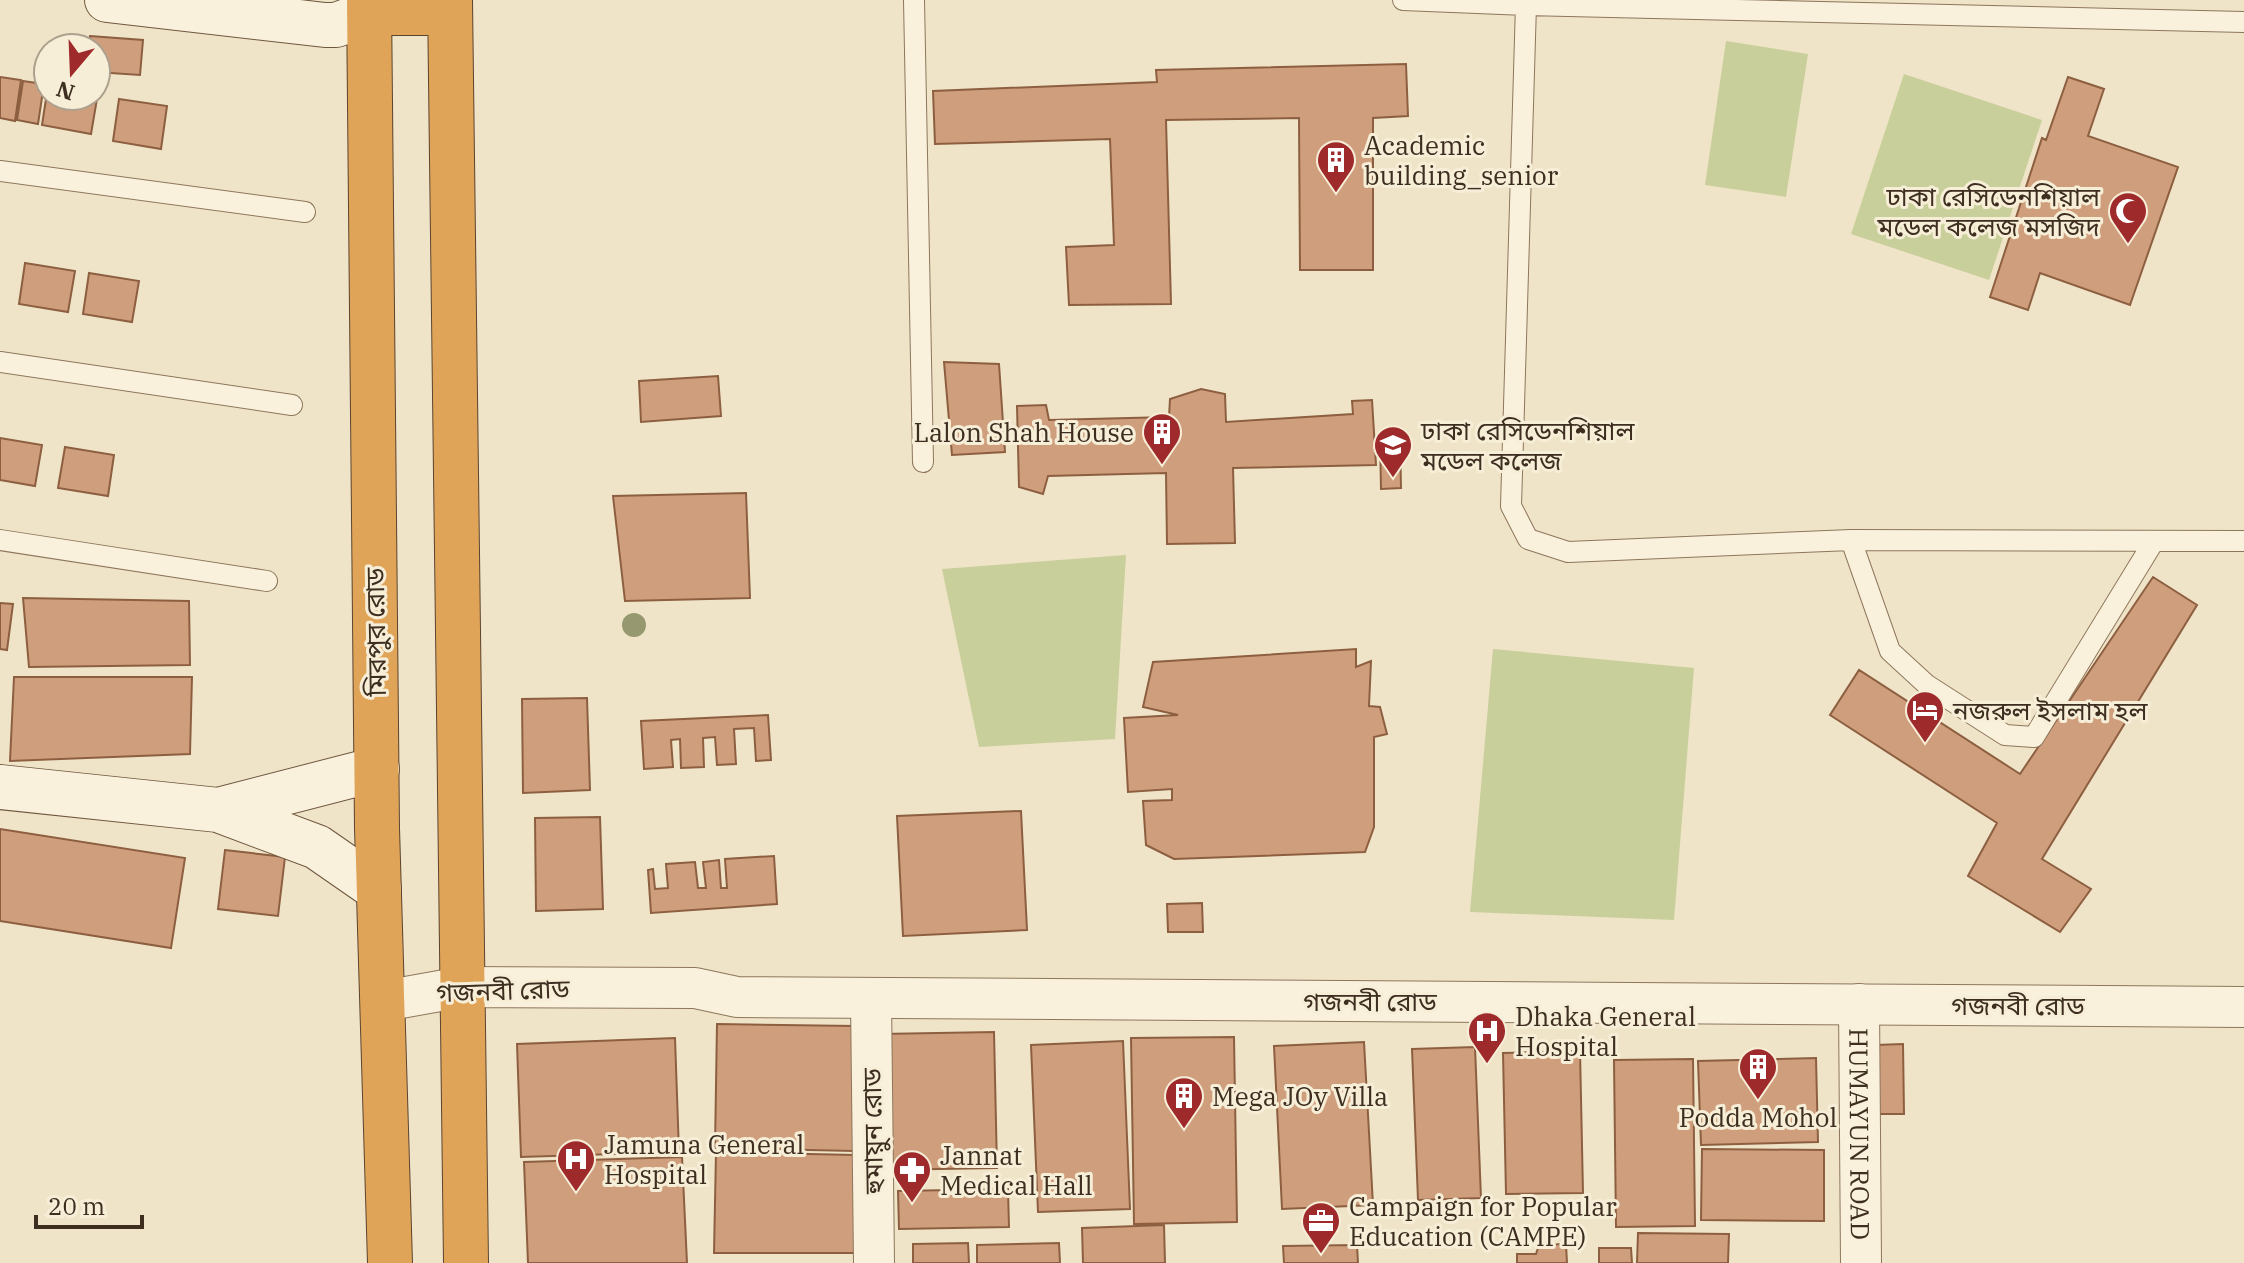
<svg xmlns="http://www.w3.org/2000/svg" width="2244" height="1263" viewBox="0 0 2244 1263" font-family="'IBM Plex Serif','Noto Sans Bengali',serif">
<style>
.green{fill:#c9cf9b}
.building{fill:#cf9f7d;stroke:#8d5f41;stroke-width:2}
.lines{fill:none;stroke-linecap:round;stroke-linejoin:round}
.lane-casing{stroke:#8d765c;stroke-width:22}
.street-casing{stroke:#8d765c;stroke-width:42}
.secondary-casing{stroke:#6f573f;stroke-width:46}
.highway-casing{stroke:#5b4430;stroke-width:46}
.lane{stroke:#faf1dc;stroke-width:20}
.street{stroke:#faf1dc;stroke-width:40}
.secondary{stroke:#faf1dc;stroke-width:44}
.highway{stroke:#e0a458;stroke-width:44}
.tree{fill:#96986f}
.labels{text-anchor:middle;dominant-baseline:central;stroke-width:6;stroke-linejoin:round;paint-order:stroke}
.poi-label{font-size:26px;fill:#3d2e20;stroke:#f7eed8;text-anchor:start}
.street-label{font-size:26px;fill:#3d2e20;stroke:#f7eed8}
</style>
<rect width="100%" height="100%" fill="#f0e4c8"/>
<path class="green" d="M1726,41L1808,54L1786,197L1705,185Z
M1904,74L2042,120L1989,280L1851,234Z
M1126,555L1115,739L979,747L942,569Z
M1493,649L1694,668L1674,920L1470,912Z"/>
<path class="building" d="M90,36L143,40L140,75L96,72V48H89Z
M1406,64L1408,116L1373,118V270H1300L1299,118L1166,120L1171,304L1069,305L1066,247L1114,245L1110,139L935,144L933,91L1157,82L1156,70Z
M0,77L21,80L15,121L0,118Z
M2068,77L2104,89L2088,136L2178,167L2130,305L2040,273L2028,310L1990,297L2042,138L2046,140Z
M23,81L44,84L38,124L17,120Z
M48,86V96H96L98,93L91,134L42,125Z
M119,99L167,106L161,149L113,141Z
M25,263L75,271L68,312L19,304Z
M89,273L139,281L132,322L83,314Z
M944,362L999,364L1005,452L952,455Z
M718,376L721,416L641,422L639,381Z
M1201,389L1225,394L1226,422L1353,414L1352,401L1372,400L1376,465L1233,468L1235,543L1167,544L1166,473L1048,476L1043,494L1019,487L1017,406L1046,405L1049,420L1169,417L1170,399Z
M0,438L42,445L35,486L0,480Z
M1380,439H1400L1401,488L1381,489Z
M65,447L114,455L108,496L58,488Z
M746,493L750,598L625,601L613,496Z
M2153,577L2197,605L2042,859L2091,889L2060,932L1968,876L1997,823L1830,715L1859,670L2020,774Z
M23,598L189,601L190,665L29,667Z
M0,603L13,604L7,650L0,649Z
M1356,649V667L1371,661L1369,706L1380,707L1387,734L1374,737V827L1365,852L1174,859L1146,845L1143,801L1172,800V789L1128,792L1124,718L1178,715L1143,707L1153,662Z
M14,677H192L190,754L10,761Z
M587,698L590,790L523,793L522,699Z
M768,715L771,760L756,761L754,728L734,729L736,764L717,765L715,737L703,738L704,767L681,768L680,739L671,740L673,767L644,769L641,721Z
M1021,811L1027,930L903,936L897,816Z
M600,817L603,909L536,911L535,818Z
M0,829L185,858L171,948L0,921Z
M225,850L285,857L278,916L218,909Z
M774,856L777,904L651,913L648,870L653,869L655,889L668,888L666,864L695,862L698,888H706L703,862L719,860L721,888H727L725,859Z
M1202,903L1203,932H1168L1167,904Z
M717,1024L856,1026L854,1151L715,1148Z
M994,1032L997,1168L883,1170L880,1034Z
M1234,1037L1237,1222L1134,1224L1131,1038Z
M675,1038L679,1152L521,1157L517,1044Z
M1123,1041L1130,1209L1038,1212L1031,1045Z
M1364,1042L1373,1205L1282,1209L1274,1046Z
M1903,1044L1904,1114H1877L1875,1045Z
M1475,1047L1481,1198L1418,1200L1412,1049Z
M1580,1051L1583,1193L1506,1194L1503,1053Z
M1816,1058L1818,1142L1701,1145L1698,1061Z
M1693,1059L1695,1226L1616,1227L1614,1060Z
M1702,1149L1824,1150V1221L1701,1220Z
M716,1152L855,1155L857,1253H714Z
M682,1157L687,1263H528L524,1162Z
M1008,1189L1009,1227L899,1229L898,1191Z
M1164,1225L1165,1263H1083L1082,1228Z
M1638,1233L1729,1234L1728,1263H1637Z
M968,1243L969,1263H913V1244Z
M1059,1243L1060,1263H977V1245Z
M1566,1244L1567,1263H1517V1254H1536L1539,1245Z
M1357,1245L1358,1263H1284L1283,1246Z
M1599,1248H1631L1632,1263H1599Z"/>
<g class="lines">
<defs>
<path id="lane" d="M914,0L923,462
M1403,0L1526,5L1511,506L1528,539L1568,552L1851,540L2244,541
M1527,0L1526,5L2244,22
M0,171L305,212
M0,362L292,405
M0,540L267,581
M1851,540L1890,651L1927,685L2005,735L2034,737L2154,541"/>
<g id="street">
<path d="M871,998L874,1263"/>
<path d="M384,1001L462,987L695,988L737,997L2244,1007"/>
<path id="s1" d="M1859,1004L1861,1263"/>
</g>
<path id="secondary" d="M107,0L325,25H336L369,13
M0,787L218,810L317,847L379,890
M218,810L377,769"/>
<path id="highway" d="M369,0L377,828L390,1263
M450,0L466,1263
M369,13H450"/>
</defs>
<use href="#lane" class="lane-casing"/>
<use href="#street" class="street-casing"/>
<use href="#secondary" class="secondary-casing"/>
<use href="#highway" class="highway-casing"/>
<use href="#lane" class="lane"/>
<use href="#street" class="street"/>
<use href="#secondary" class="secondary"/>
<use href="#highway" class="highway"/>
</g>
<circle class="tree" cx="634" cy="625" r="12"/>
<defs>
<symbol id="building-pin" viewBox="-11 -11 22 30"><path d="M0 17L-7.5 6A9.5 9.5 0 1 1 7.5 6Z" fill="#9e2a2b" stroke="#f7eed8"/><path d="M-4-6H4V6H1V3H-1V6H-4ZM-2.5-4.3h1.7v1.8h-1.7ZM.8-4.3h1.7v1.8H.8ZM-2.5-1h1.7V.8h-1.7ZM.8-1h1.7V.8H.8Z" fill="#fff"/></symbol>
<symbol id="mosque-pin" viewBox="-11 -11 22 30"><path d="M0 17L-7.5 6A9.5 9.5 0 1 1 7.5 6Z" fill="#9e2a2b" stroke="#f7eed8"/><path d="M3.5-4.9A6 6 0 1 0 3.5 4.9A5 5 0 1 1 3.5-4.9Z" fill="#fff"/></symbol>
<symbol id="university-pin" viewBox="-11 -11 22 30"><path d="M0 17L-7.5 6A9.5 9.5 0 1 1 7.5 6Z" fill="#9e2a2b" stroke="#f7eed8"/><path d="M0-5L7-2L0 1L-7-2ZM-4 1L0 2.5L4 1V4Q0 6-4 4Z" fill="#fff"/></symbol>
<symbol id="hotel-pin" viewBox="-11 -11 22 30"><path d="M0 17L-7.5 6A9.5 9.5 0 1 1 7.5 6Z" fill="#9e2a2b" stroke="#f7eed8"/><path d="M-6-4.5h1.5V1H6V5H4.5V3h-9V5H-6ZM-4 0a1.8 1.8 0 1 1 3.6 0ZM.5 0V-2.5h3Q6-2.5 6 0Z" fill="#fff"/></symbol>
<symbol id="hospital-pin" viewBox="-11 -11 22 30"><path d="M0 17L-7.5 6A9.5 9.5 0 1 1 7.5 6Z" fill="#9e2a2b" stroke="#f7eed8"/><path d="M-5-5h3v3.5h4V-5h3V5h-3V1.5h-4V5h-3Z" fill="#fff"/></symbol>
<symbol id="pharmacy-pin" viewBox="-11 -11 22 30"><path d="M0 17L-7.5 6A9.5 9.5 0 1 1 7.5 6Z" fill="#9e2a2b" stroke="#f7eed8"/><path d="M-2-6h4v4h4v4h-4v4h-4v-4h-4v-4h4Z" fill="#fff"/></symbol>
<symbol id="office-pin" viewBox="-11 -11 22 30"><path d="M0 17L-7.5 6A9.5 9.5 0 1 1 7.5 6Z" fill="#9e2a2b" stroke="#f7eed8"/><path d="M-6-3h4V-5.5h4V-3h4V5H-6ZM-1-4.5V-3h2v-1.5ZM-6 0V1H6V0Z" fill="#fff"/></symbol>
</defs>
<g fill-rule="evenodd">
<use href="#building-pin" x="1314" y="138" width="44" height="60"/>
<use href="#mosque-pin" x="2106" y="189" width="44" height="60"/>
<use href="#building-pin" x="1140" y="410" width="44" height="60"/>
<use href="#university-pin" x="1371" y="423" width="44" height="60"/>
<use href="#hotel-pin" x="1903" y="688" width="44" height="60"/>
<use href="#hospital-pin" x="1465" y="1009" width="44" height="60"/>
<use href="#building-pin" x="1736" y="1045" width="44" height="60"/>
<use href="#building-pin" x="1162" y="1074" width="44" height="60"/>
<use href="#hospital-pin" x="554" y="1137" width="44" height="60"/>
<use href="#pharmacy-pin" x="890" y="1148" width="44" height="60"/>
<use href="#office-pin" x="1299" y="1199" width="44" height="60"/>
</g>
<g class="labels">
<g class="poi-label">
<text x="1364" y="145">Academic<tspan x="1364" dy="30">building_senior</tspan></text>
<text x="2100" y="196" text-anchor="end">ঢাকা রেসিডেনশিয়াল<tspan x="2100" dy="30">মডেল কলেজ মসজিদ</tspan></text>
<text x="1421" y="430">ঢাকা রেসিডেনশিয়াল<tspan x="1421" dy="30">মডেল কলেজ</tspan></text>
<text x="1134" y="432" text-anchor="end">Lalon Shah House</text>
<text x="1953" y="710">নজরুল ইসলাম হল</text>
<text x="1515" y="1016">Dhaka General<tspan x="1515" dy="30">Hospital</tspan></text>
<text x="1212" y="1096">Mega JOy Villa</text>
<text x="1758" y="1117" text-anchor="middle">Podda Mohol</text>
<text x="604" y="1144">Jamuna General<tspan x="604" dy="30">Hospital</tspan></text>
<text x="940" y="1155">Jannat<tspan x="940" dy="30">Medical Hall</tspan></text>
<text x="1349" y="1206">Campaign for Popular<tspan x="1349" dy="30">Education (CAMPE)</tspan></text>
</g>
<g class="street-label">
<text transform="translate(375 632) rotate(-91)">মিরপুর রোড</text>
<text transform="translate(503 990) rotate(-2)">গজনবী রোড</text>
<text x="1370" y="1001">গজনবী রোড</text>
<text x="2018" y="1005">গজনবী রোড</text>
<text transform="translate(872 1131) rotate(-91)">হুমায়ুন রোড</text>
<text stroke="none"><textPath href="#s1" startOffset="130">HUMAYUN ROAD</textPath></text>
</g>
</g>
<g transform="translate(72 72) rotate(199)"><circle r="38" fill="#f7eed8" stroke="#ada18e" stroke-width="2"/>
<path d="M0-6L14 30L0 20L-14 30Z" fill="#9e2a2b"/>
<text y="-12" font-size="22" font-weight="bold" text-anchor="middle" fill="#3d2e20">N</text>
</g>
<path d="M36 1215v12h106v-12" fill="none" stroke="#3d2e20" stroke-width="4"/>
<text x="48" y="1215" font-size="24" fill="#3d2e20" stroke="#f7eed8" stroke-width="6" paint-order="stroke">20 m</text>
</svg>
